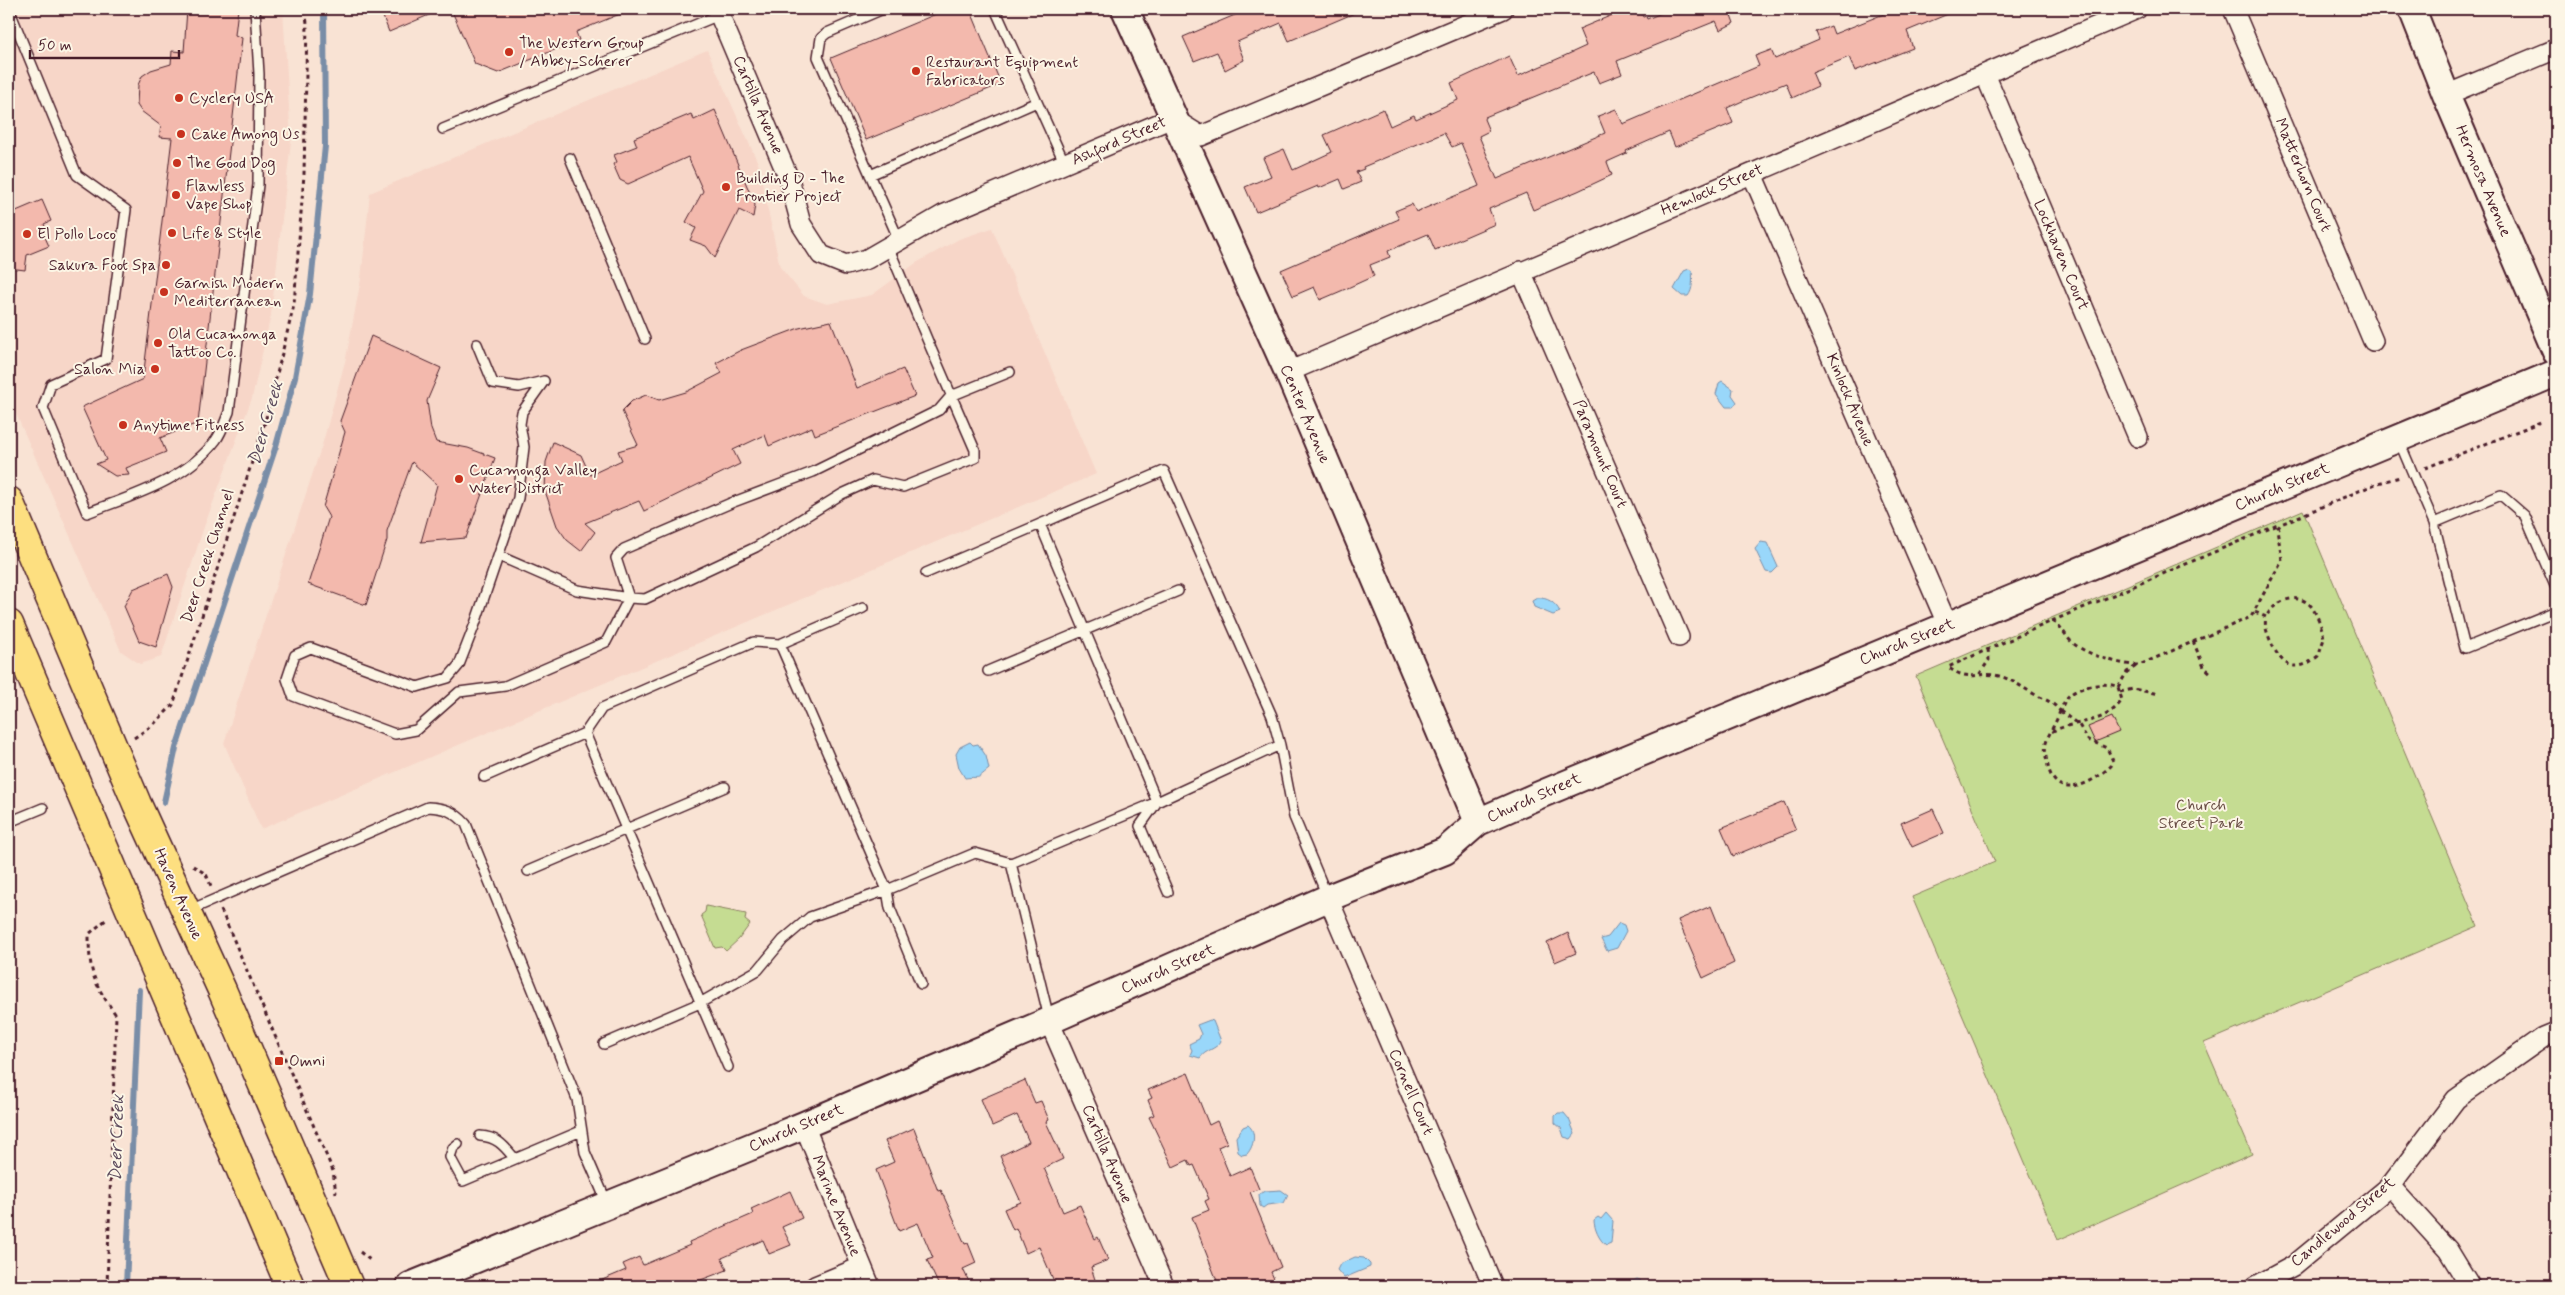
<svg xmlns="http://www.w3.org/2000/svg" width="2565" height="1295" viewBox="0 0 2565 1295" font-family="Mynerve,sans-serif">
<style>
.built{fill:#f7d6c8}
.green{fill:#c5dc92;stroke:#887e5e}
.water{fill:#99d7fa;stroke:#798da7}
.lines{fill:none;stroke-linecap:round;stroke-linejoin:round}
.stream{stroke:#798da7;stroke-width:6}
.building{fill:#f3b9ad;stroke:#4a1f2b}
.lane-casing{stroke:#4a1f2b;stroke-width:12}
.street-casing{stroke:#4a1f2b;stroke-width:22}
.secondary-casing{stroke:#4a1f2b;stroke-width:30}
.primary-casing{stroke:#4a1f2b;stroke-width:31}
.path{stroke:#4a1f2b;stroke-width:3;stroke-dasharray:4 4;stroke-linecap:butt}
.lane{stroke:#fcf5e5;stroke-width:9}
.street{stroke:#fcf5e5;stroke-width:19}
.secondary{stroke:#fcf5e5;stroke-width:26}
.primary{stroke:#fddf80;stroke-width:28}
.poi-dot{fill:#c8321e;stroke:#fcf5e5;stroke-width:2}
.labels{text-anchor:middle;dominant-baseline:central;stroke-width:4;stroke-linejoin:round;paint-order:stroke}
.poi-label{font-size:16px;fill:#4a1f2b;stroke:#fcf5e5;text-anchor:start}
.street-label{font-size:16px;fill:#4a1f2b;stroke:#fcf5e5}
.park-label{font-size:16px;fill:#694e45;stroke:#fcf5e5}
.water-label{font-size:18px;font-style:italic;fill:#5e4d5f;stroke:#fcf5e5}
</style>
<rect width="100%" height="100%" fill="#f9e3d4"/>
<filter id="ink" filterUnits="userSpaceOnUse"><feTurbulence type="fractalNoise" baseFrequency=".02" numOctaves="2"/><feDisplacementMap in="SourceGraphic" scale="10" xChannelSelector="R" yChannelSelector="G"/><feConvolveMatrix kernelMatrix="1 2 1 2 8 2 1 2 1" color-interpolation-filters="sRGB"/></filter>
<g filter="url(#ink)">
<path class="built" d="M9,9H283L291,141L271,315L252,398L204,527L161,657L140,664L121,651L9,398Z
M707,50L758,163L780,267L804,296L827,304L872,295L916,263L959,239L992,228L1096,474L261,829L224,743L323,442L346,358L361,279L370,193Z"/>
<path class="green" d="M2303,510L2478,926L2204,1043L2252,1154L2058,1240L1912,897L1995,862L1916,676Z
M706,906L746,914L745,920L750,924L739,939L726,951L722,947L715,948L701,915L705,912Z"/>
<path class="water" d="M1689,269L1692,271C1693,279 1693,290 1688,296H1682L1674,289L1684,271Z
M1722,381L1733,389L1732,395L1737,402L1733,407H1726L1716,394L1719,383Z
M1761,542L1767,543L1778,567L1772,573L1766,572L1755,549Z
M1537,598C1547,597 1556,603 1560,612L1553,615L1534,607L1532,601Z
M970,742L973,745L978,744L986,756L989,769C974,781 983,776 965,778L959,768L956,754L960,747Z
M1619,923L1624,925L1626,931L1617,948L1607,951L1601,939L1608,937Z
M1210,1020L1213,1021L1221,1041C1217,1049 1205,1050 1200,1058L1190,1055L1192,1050L1189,1044L1199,1039L1201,1034L1197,1025Z
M1558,1113H1564L1569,1119L1575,1134L1571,1139L1564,1137L1561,1128L1555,1123V1116Z
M1248,1125C1257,1132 1254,1146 1247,1154L1242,1155L1238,1152L1236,1137L1243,1127Z
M1281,1190L1288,1195L1284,1203L1267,1205L1263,1208L1260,1206L1259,1194L1265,1191Z
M1606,1213L1613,1221L1611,1243L1606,1245C1599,1240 1594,1228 1594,1220L1598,1217L1601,1219Z
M1355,1257L1364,1258L1370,1264V1267L1344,1278L1337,1270L1340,1264Z
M1637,1279L1640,1280L1642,1286H1617C1623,1280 1630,1283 1637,1279Z"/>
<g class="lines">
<path class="stream" d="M164,802L176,748L276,446L295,377L310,294L325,146L324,9
M126,1286L139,990"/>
</g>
<path class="building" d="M187,9H238L235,35L242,38L198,423L160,438L166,452L126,468L129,475L115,476L96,464L106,460L82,407L143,379L172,138L159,137L161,126L141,111L137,105L138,85L142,76L151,70L171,64L172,51L184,52Z
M380,9H443L389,32Z
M451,9H632L576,32L579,40L498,73L475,64Z
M948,9H970L1001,84L866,140L831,58Z
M1249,9H1364L1289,41L1281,23L1237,42L1244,60L1225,70L1217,52L1194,61L1183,37Z
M1615,9H1639L1643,17L1646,16L1647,19L1671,9H1746L1731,15L1734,23L1720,30L1716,21L1617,61L1622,74L1599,83L1594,72L1485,117L1484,119L1489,131L1479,136L1497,179L1605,133L1598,116L1616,109L1623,124L1759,66L1755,56L1771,50L1775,59L1819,40L1816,32L1831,26L1834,34L1896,9H1960L1907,31L1913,48L1855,71L1849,57L1812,72L1818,86L1792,98L1786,83L1747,99L1727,108L1733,123L1675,147L1669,132L1626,151L1627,153L1607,162L1612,175L1578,191L1533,210L1526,193L1489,209L1495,224L1435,250L1428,234L1388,251L1390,257L1370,265L1374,276L1341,291L1320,300L1314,287L1293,296L1281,270L1399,219L1395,211L1412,204L1416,212L1479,186L1461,143L1452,147L1444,133L1363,167L1364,169L1356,172L1361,182L1344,189L1340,179L1319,188L1318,186L1256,212L1245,187L1271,176L1263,158L1284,149L1293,170L1332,152L1324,135L1383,109L1390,126L1414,115L1416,119L1458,100L1451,83L1509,56L1518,76L1562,57L1586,46L1579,29L1617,13Z
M715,110L755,205L753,217L739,210L715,258L706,246L690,240L696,228L686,222L703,191L688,157L628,184L620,180L613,164L617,162L614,155L637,146L634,138L691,114L694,120Z
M42,200L51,221L44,224L48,234L44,235L49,246L27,255L25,270L9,268V214Z
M831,321L857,388L903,369L915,396L815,435L812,427L769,446L765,435L733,450L740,464L644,511L639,501L585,523L595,532L581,551L567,540L557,526L545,491L546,462L553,442L581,455L590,475L622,460L618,451L638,445L622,411L632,401L646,395L659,400L686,392L722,373L716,363L741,350L799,328Z
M371,336L441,368L427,401L431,429L436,442L468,448L495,458L466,538L421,542L437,485L412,462L387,531V540L366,605L308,584L329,517L323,507L345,432L340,421Z
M168,574L173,587L156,647L139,641L124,606L133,589Z
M2112,717L2119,732L2095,742L2088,727Z
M1784,802L1796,830L1733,856L1721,828Z
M1933,809L1944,833L1912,847L1901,823Z
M1711,906L1734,963L1703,978L1678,920Z
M1568,933L1576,953L1555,962L1547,943Z
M1188,1073L1209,1125L1217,1121L1227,1143L1218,1147L1230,1176L1250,1167L1259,1189L1250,1192L1281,1267L1271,1272L1277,1286H1219L1192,1217L1209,1210L1205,1201L1209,1199L1194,1165L1191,1166L1188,1160L1173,1167L1149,1117L1154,1115L1148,1100L1152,1098L1148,1090Z
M1025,1080L1035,1103L1041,1101L1049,1120L1046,1122L1063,1159L1044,1168L1063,1212L1080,1205L1095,1239L1098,1237L1108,1260L1091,1267L1097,1286H1056L1039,1247L1026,1253L1016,1228L1013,1230L1004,1209L1021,1202L1000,1156L1029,1142L1017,1115L992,1126L981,1099Z
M914,1128L938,1191L941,1190L965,1244L968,1243L976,1263L963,1269L971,1286H939L927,1260L933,1258L918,1223L899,1231L876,1170L894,1162L885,1141Z
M790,1191L802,1218L782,1227L791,1245L769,1254L763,1240L722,1258L727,1270L685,1286H588L626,1270L623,1264L639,1257L643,1265L690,1245L689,1242L753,1214L751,1209Z"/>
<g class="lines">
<defs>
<path id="lane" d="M9,9L77,175L126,210L106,359L51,384L43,408L87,513C133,495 185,481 216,440C222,432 225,421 229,412L258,185L259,74L255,9
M883,9L827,33L821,38L818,57L899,240
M995,9L1065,164
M443,129L719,15
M570,158L645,339
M870,175L1037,102
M888,246C916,314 945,382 975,450V458L903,487L873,480L842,494L756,547L645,599L629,598L616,558L624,549L731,503L813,472L939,410L951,396L1010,372
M477,344L493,383L519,387L544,381
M2399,441L2434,523L2465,648L2556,611
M2434,523L2501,495L2525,516L2556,588
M1040,524L1157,802L1140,826L1168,892
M499,556L577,590L629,598L606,642L505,686L459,692L416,730L395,734L293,696L287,679L295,655L311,648L417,687L448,678L459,665L475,624L518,498L524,447L520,424L522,412L544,381
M926,573L1164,471L1272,716L1280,745L1294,817L1327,896
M780,644L887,890L890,908L921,984
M988,671L1178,591
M585,733L602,708L754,642L780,644L863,608
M484,777L585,733L728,1067
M9,822L43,808
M1011,863L1049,1018
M528,871L725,787
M190,910L428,807C445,808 454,811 466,824L577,1099L585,1152L607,1203
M604,1044L700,1003L758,970L783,940L810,917L887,890L975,853L1011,863L1157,802L1280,745
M458,1144L453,1148L450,1157L463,1181L515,1159C504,1146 498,1137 480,1136
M515,1159L581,1131"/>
<path id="street" d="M717,9L789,179L801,224L821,255L846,265L867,259L943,215L1172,118L1201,136L1503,9
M2233,9L2373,341
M1985,74L2138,437
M2446,95L2556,49
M1752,174L1948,626
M1521,271L1679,637
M1288,372L2137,9
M1328,898L1493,1286
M1049,1021L1164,1286
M804,1125L870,1286
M2390,1186L2448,1250L2470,1286
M815,1286L861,1267
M2256,1286L2293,1266L2390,1186L2456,1099L2544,1037L2556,1032"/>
<path id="secondary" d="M1125,9L1288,372L1478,822
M2412,9L2446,95L2556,352
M410,1286L804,1125L1049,1021L1328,898L1445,851L1478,822L1537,796L2556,373"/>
<path id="primary" d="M9,501L137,804L222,990L349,1286
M9,624L290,1286"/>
</defs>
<use href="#lane" class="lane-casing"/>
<use href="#street" class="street-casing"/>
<use href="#secondary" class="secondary-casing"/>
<use href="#primary" class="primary-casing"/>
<path class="path" d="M2425,468L2543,421
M2255,612L2266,617C2264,626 2267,632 2270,640C2280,664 2294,676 2318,656L2324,639C2323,629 2317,614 2311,606C2297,591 2274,601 2266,617
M2052,621L2280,524
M2193,641L2204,667L2211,673
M1988,649L1989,660L1979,675C1967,677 1958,675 1948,667L2052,621C2062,625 2065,637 2073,643C2085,654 2123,666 2139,665L2251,617L2282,560L2277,529L2281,524L2378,483L2400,477
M1980,675C2002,672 2015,683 2034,694C2045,700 2052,701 2060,711C2063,705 2065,698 2071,694C2081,686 2107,681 2118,687L2122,700C2104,726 2076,719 2051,732
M2118,687L2127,672L2138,665
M2120,692L2133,689L2159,694
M2060,711L2079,725L2088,740L2107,748L2113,761L2111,766C2094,782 2059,802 2049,770C2047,762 2044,752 2046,743C2049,732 2057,722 2060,711Z
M134,738L153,725L173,705L265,422L294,305L304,174L307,23L305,9
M193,866L206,874L211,886
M221,910L333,1171L336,1193
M360,1252L370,1260
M107,1286L116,1015C94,983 89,974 89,934L108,918"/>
<use href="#lane" class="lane"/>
<use href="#street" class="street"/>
<use href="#secondary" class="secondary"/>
<use href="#primary" class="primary"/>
</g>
</g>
<g class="poi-dot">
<circle cx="509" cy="52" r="5"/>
<circle cx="916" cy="71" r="5"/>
<circle cx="179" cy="98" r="5"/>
<circle cx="181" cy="134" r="5"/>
<circle cx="177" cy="163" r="5"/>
<circle cx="726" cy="187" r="5"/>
<circle cx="176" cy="195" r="5"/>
<circle cx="172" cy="233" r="5"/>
<circle cx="27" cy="234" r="5"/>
<circle cx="166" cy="265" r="5"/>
<circle cx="164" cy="292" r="5"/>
<circle cx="158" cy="343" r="5"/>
<circle cx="155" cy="369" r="5"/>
<circle cx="123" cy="425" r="5"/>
<circle cx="459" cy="479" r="5"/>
<rect x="274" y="1056" width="10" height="10" rx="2.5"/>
</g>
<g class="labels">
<g class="poi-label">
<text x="519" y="43">The Western Group<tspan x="519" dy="18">/ Abbey-Scherer</tspan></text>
<text x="926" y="62">Restaurant Equipment<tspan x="926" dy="18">Fabricators</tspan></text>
<text x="189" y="98">Cyclery USA</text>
<text x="191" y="134">Cake Among Us</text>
<text x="187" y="163">The Good Dog</text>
<text x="736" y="178">Building D - The<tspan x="736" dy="18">Frontier Project</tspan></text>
<text x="186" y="186">Flawless<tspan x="186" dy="18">Vape Shop</tspan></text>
<text x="182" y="233">Life &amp; Style</text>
<text x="37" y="234">El Pollo Loco</text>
<text x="156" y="265" text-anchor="end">Sakura Foot Spa</text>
<text x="174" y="283">Garnish Modern<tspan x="174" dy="18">Mediterranean</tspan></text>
<text x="168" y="334">Old Cucamonga<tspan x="168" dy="18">Tattoo Co.</tspan></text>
<text x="145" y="369" text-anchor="end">Salon Mia</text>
<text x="133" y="425">Anytime Fitness</text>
<text x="469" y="470">Cucamonga Valley<tspan x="469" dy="18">Water District</tspan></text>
<text x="289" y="1061">Omni</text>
</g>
<g class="street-label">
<text transform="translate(758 105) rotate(67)">Cartilla Avenue</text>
<text transform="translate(1119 141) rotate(-23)">Ashford Street</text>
<text transform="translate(2303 175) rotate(67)">Matterhorn Court</text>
<text transform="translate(2483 181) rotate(67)">Hermosa Avenue</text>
<text transform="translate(1712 190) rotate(-23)">Hemlock Street</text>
<text transform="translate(2061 255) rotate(67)">Lockhaven Court</text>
<text transform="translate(1850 400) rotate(67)">Kinlock Avenue</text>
<text transform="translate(1305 414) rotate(67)">Center Avenue</text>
<text transform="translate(1600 454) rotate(67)">Paramount Court</text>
<text transform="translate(2282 487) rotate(-23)">Church Street</text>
<text transform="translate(208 556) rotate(-72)">Deer Creek Channel</text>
<text transform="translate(1907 642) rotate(-22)">Church Street</text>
<text transform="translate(1534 798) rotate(-24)">Church Street</text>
<text transform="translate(178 894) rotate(66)">Haven Avenue</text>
<text transform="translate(1168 969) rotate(-24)">Church Street</text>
<text transform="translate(1411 1092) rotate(67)">Cornell Court</text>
<text transform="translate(796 1128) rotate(-23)">Church Street</text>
<text transform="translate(1107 1154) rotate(67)">Cartilla Avenue</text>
<text transform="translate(836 1206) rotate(68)">Marine Avenue</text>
<text transform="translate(2343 1222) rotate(-40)">Candlewood Street</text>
</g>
<g class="park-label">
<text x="2201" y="805">Church<tspan x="2201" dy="18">Street Park</tspan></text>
</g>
<g class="water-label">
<text transform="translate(266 423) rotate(-74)">Deer Creek</text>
<text transform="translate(117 1138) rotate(-88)">Deer Creek</text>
</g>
</g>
<rect width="2565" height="1295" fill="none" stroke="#fcf5e5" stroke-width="30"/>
<rect x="15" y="15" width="2535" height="1265" fill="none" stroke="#4a1f2b" stroke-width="2" filter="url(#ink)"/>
<path d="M30 50v8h149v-8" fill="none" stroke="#4a1f2b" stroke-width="2.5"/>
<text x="38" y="50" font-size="15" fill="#4a1f2b" stroke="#fcf5e5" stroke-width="4" paint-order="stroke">50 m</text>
</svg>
